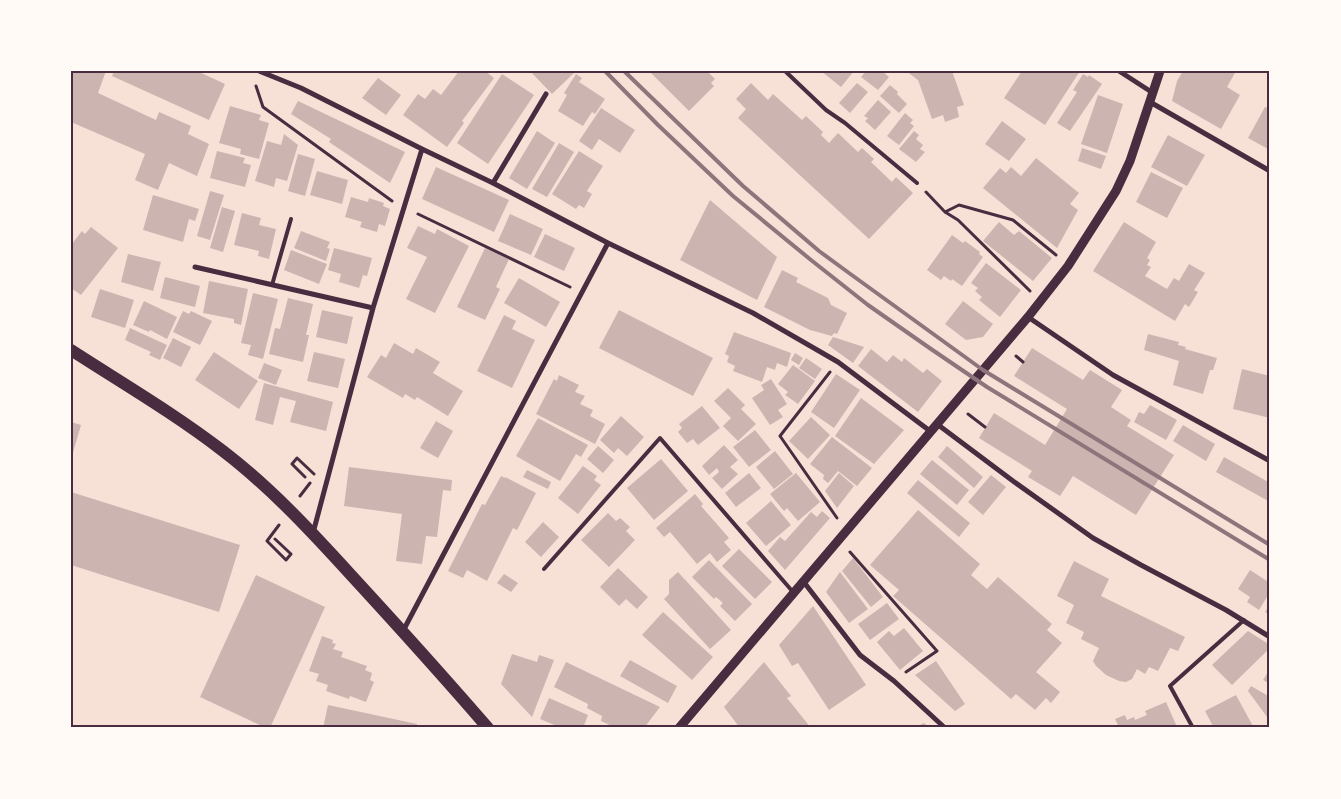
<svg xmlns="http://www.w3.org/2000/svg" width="1341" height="799" viewBox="0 0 1341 799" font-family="'Asap Condensed',sans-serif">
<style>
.building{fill:#ccb4b1}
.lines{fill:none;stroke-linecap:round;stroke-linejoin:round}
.path{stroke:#4a2c40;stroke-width:3}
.service{stroke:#4a2c40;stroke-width:4}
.minor{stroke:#4a2c40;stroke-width:5}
.tertiary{stroke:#4a2c40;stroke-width:9}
.primary{stroke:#4a2c40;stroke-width:12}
.rail{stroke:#8f747c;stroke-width:4}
.neatline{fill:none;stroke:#4a2c40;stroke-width:2}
</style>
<rect width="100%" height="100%" fill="#f7e1d7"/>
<path class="building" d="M71,71H106L98,93L156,120L159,112L191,126L188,134L209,144L197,176L169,163L158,190L135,180L145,154L71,122Z
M114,71H197L225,84L209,120L112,76Z
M459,71H485L494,78L462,121L464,123L447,147L403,115L418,94L425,99L433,89L441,95Z
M530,71H573L574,73L552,94Z
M649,71H707L715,79L711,83L714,86L689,111Z
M821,71H854L841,87Z
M866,71H882L889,77L878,90L861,77Z
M906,71H952L964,105L957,107L959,117L945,122L943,115L932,119L918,80Z
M1022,71H1080L1045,125L1004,98Z
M1183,71H1236L1227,87L1240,95L1221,129L1172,101L1177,81Z
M502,74L534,95L488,164L457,143Z
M576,74L582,78L579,82L605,99L595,114L592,112L583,126L558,111L567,95L564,93Z
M1083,74L1088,77L1089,75L1102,84L1070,131L1057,123L1077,92L1073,90Z
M378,78L401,95L386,115L362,98Z
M751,83L768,100L773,94L802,120L806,116L823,132L821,135L829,143L838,133L858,152L862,148L874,159L871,162L892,182L896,177L913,193L869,239L738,118L746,109L736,99Z
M857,83L868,92L850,113L839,103Z
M890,85L898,92L897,94L907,104L899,113L880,96Z
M1098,95L1123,104L1107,153L1081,144Z
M878,100L891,112L875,130L865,121L868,118L864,116Z
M298,101L405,152L390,183L329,142L331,139L291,114Z
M230,106L261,115L259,120L269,123L259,159L240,154L241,149L219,143Z
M1265,107L1270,109V147L1268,149L1248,138Z
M601,108L635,130L620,153L599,139L592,150L579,141Z
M905,113L913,120L910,123L914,126L899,145L887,136Z
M1002,121L1026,139L1009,161L985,144Z
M537,131L555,143L527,189L509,178Z
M914,131L919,135L916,139L923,145L920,149L925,152L916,162L899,149Z
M284,134L298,145L287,181L276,178L274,187L255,181L267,141L281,145Z
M1168,135L1205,155L1187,186L1151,167Z
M559,143L574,152L547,197L532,189Z
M1082,148L1106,156L1101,169L1078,161Z
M217,151L245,158L243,163L251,165L245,187L210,178Z
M579,151L603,166L587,191L592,194L584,208L579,205L576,209L552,194Z
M298,154L315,159L305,196L288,191Z
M1036,158L1079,193L1070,204L1078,210L1057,248L983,188L1000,168L1006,173L1011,167L1021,176Z
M436,167L509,200L494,232L422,199Z
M317,171L348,180L342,204L310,195Z
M1151,172L1183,188L1167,218L1136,202Z
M210,191L224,195L210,240L197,236Z
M153,195L199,209L195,221L189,219L183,242L143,230Z
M351,197L368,202L369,198L384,203L383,206L390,209L385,226L379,224L377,232L360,227L362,222L345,217Z
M710,200L777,257L757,300L680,260Z
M222,207L235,211L223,252L210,248Z
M242,213L261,218L259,225L276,229L269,259L258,256L259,251L234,245Z
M510,214L543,229L531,255L498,241Z
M999,222L1014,235L1019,231L1052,258L1033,281L983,241Z
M1124,222L1156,242L1147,258L1150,260L1147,265L1151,267L1145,276L1167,289L1174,278L1179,281L1189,264L1205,273L1194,290L1198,292L1189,307L1185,304L1175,321L1093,271Z
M418,226L435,234L437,229L469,246L435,313L406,299L427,257L407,248Z
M91,227L118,248L81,295L71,288V245L82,231L85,234Z
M301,231L330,242L327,248L330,249L326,261L294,248Z
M545,234L575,248L564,271L534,257Z
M952,235L963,243L965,241L980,252L979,254L983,257L962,286L952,279L951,281L944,276L941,280L927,270Z
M334,248L372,258L367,276L363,275L359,288L339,282L341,274L328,270Z
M485,248L509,259L496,287L500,289L485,320L457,307Z
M291,250L327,264L319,284L284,270Z
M128,254L161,262L153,291L121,282Z
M986,263L1021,290L1000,317L979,300L982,297L975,291L978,288L971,283Z
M782,270L798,278L796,282L828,298L831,305L847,313L837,334L834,333L832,336L810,330L764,307Z
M165,277L200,286L195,307L160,298Z
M519,278L560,302L546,327L504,303Z
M209,281L248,289L241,325L234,323V319L203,313Z
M100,289L134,300L125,328L91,317Z
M253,293L278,299L263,359L248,355L251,345L241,343Z
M288,298L313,304L306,335H309L303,362L269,354L275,328L280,329Z
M144,301L177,317L167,339L150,330L149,332L133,325Z
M963,301L993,324L983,337L966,340L945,324Z
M322,310L353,317L347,344L316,337Z
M619,310L713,358L693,396L599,348Z
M183,311L189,314L191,311L212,321L200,345L173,332Z
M504,315L516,321L512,329L535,340L512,388L477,371Z
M130,328L167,345L160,360L149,355L151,352L125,340Z
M734,332L791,353L787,367L777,363L775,370L767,367L762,382L733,371L735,366L727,362L729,356L725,354Z
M1148,334L1179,342L1178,345L1186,347L1185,349L1217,358L1213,370H1210L1203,394L1173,385L1179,361L1144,350Z
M833,337L864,347L853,363L828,345Z
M173,338L191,347L181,367L163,358Z
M394,343L413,354L416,348L440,362L433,373L463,391L448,416L417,397L415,400L405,394L403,398L367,377L381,355L386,358Z
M1032,348L1083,380L1090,370L1122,390L1111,407L1131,420L1127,426L1174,455L1136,515L1073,476L1060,496L1028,477L1032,471L979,438L994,413L1045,445L1067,409L1014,376Z
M871,349L887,362L893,355L902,362L904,358L923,373L927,369L942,381L918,412L858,366Z
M214,352L258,381L239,409L195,380Z
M314,352L345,359L338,388L307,381Z
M795,353L803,358L799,365L791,360Z
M806,358L822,369L815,379L799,368Z
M264,363L282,370L276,385L258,378Z
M793,365L815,381L798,404L785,395L788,392L778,384Z
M1242,369L1270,376V418L1233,409Z
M836,374L860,390L834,428L811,412Z
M559,375L579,385L575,392L585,396L580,404L593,410L590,416L605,424L595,444L536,414L554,379L557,381Z
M771,379L787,404L778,410L783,417L770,425L752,398L764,390L761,385Z
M264,383L333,402L326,431L290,422L296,401L280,397L273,425L255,420Z
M728,388L745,405L741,409L756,424L738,441L723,426L731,418L714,401Z
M861,398L904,430L874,464L835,436Z
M1150,405L1177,420L1166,440L1134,422L1139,412L1144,414Z
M702,406L720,428L698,445L693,439L687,443L678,432L682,428L679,424Z
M621,416L644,437L627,456L618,448L614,453L600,440Z
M811,417L830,435L808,459L789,441Z
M538,418L588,445L581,457L576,454L560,481L516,456Z
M436,421L453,431L438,458L420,448Z
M71,422L81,425L72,456H71Z
M1183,425L1215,444L1206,461L1173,441Z
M755,430L771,450L749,467L733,447Z
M832,437L872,468L857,486L838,471L828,483L823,479L824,475L810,464Z
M724,445L738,460L730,467L738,474L722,489L712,478L719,472L717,468L709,475L702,466Z
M598,446L614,460L603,473L587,459Z
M947,446L983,477L974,488L938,457Z
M775,451L793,474L774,489L756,467Z
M1224,457L1270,483V502L1216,472Z
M661,459L688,491L654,520L627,488Z
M932,460L969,490L957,505L920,474Z
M583,466L597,476L594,480L601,485L578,514L558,498Z
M349,467L452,480L451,491L443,490L437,537L426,536L422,564L396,561L402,514L344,506Z
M527,470L551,482L548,489L523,477Z
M749,473L761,488L736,507L725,493Z
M796,473L820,502L798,521L787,508L784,511L770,494Z
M839,473L854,486L837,508L825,491Z
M991,475L1006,487L983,515L968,502Z
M501,476L505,478V477L536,493L517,530L513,528L487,581L467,570L463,578L448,571L482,504L485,505Z
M918,480L970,523L959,537L907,493Z
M71,492L240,545L219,612L71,565Z
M695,494L703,504L701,506L729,538L724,542L731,550L717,562L710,553L697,564L670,532L664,537L656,528Z
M771,501L791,525L766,546L746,523Z
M918,510L980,564L971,575L987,589L998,577L1052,624L1047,630L1062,643L1036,672L1060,692L1051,703L1046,698L1035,710L1016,694L1011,699L893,596L899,590L870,565Z
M822,511L830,518L785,570L768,551L780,537L785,541L811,512L817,517Z
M608,513L616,521L620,518L630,527L626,531L635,540L609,567L581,540Z
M543,522L559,537L541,557L525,542Z
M739,549L772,582L755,599L722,566Z
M853,558L883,597L871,607L842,571Z
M709,560L752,604L735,621L720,606L723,603L716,597L714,599L692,577Z
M1074,561L1109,579L1101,596L1185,637L1178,651L1170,648L1158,671L1149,667L1145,674L1137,669L1132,679L1126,682L1119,681L1106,675L1096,666L1093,661L1099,648L1081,639L1084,632L1066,623L1074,605L1057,596Z
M618,568L648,597L637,609L626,599L619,606L600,587Z
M1250,570L1270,583V592L1259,610L1247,602L1250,597L1238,589Z
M678,572L731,630L710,649L664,599L669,594V580Z
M840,572L868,609L849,623L826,592Z
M504,574L518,583L511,592L497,583Z
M256,575L325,607L270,728H266L200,697Z
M887,603L899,619L870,640L858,624Z
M1270,604V615L1265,612Z
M813,606L866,685L829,710L798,663L792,666L779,645Z
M663,612L713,657L692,680L642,635Z
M904,628L923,651L900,670L877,642L889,631L894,636Z
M1248,631L1270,645V648L1232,685L1212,665Z
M322,636L333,640L332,643L336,644L333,649L343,652L341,657L367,666L365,670L372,673L370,680L374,682L366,702L350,696L349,699L326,691L328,685L316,681L319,674L309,671Z
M512,654L537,662L539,655L554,660L532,717L501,684Z
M630,660L677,686L668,703L620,676Z
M936,661L965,704L955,711L915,675Z
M566,662L660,707L644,728H616L601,721L602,716L587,708L588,704L554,687Z
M764,662L791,696L787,698L811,728H740L724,707Z
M1270,669V684L1263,680Z
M1251,686L1270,697V721L1248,691Z
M1236,695L1254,728H1214L1205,711Z
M549,698L588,715L583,728H562L540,719Z
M1166,702L1177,727L1175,728H1111L1118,725L1115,719L1125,715L1127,720L1134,717L1135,720L1147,715L1145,711Z
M328,705L417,724V728H323Z
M924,723L930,728H914Z"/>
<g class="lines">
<path class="path" d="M256,86L263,107L392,201
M926,192L945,212L958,220L1030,291
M945,212L959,205L1013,220L1056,255
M418,214L570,287
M1016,356L1023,362
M830,372L780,436L837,518
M968,414L985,427
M305,477L292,464L297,458L314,474
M300,496L310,483
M275,539L291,554L286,560L267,541L279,525
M850,552L937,651L906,672"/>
<path class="service" d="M785,71L826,110L845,123L917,183
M272,285L291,219
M544,569L660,438L793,592
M1193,728L1170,686L1244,620"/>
<path class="minor" d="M259,71L301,88L422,149L493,183L608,243L753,313L838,362L930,431
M1119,71L1153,93
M1150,102L1270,171
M493,183L546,94
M195,267L373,308
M1028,317L1113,375L1270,461
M937,424L1013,481L1093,538L1141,565L1226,610L1270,637
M313,533L373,308L422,149
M803,581L860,655L894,681L945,728
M403,631L608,243"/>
<path class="tertiary" d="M679,728L1028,317L1068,266L1116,191L1130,161L1160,71"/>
<path class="primary" d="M71,350C122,383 175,414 223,451C270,487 311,531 351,575C397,625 443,676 488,728"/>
<path class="rail" d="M605,71L658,125L733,196L811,260L868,305L931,349L987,387L1270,560
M624,71L743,186L819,251L849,273L983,370L1270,545"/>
</g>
<rect width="1341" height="799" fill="none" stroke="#fffaf5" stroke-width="145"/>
<rect x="72" y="72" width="1196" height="654" class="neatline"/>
</svg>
